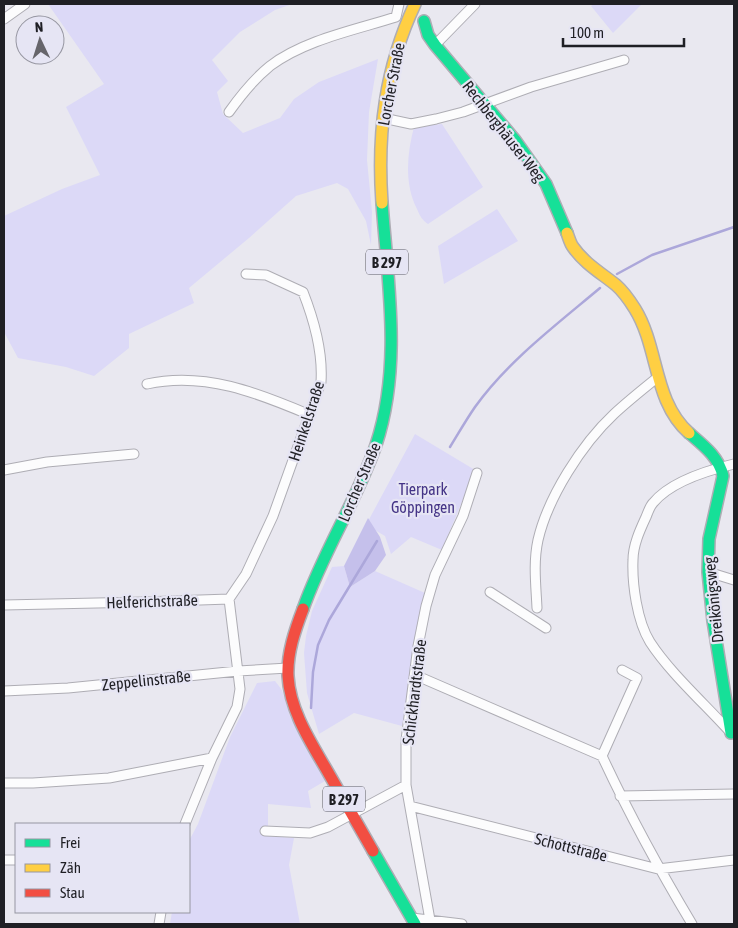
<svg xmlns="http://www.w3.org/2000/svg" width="738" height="928" viewBox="0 0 738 928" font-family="'Asap Condensed',sans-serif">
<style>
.green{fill:#dcd9f7}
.forest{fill:#c5c0eb}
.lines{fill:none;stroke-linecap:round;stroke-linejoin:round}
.stream{stroke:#aca7da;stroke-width:2.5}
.street-casing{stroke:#aeadb4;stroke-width:11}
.fast-casing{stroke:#aeadb4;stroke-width:14}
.slow-casing{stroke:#aeadb4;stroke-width:14}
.jam-casing{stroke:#aeadb4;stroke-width:14}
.street{stroke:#fcfcfd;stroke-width:9}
.fast{stroke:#16e098;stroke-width:11}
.slow{stroke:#ffcf43;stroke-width:11}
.jam{stroke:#f24e42;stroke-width:11}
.labels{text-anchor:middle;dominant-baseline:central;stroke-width:4.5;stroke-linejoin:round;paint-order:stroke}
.shield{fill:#e6e5f4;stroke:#5b5a62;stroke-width:1}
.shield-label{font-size:15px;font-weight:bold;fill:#1f1f24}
.street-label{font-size:16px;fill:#1f1f24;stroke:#e6e5f4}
.park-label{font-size:16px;fill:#443486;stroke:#e6e5f4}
</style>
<rect width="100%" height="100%" fill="#e9e8f0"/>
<path class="green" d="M48,4H292L275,10L240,32L212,60L228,81L217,92L223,114L243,133L280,118L294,99L319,82L378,59L369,112L367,160L372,212L371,245L366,221L348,189L337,183L296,196L249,238L189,288L194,303L129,334V348L94,376L66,367L18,358L4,332V216L62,189L100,175L66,107L104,84Z
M594,4H642L613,33L591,6Z
M442,124L483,187L428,224C422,220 420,216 417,209C404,183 407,154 414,127Z
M497,209L518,241L444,284L438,246Z
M415,434L475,470L442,550L411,537L391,554L385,536L366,525Z
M344,566L350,587L375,571L425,593L402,726L354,713L319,734L307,693L304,653L306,636L312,611L332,567Z
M275,681L282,690L290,716L325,781L308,791L311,808L268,804V836L294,838L289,865L300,924H170L172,912H189L190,839L198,824L230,737L257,683Z"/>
<path class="forest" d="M368,518L380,537L386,555L375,571L350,587L344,566Z"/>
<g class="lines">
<path class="stream" d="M617,274L652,255L734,227
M450,447C458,434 466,420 475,407C508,361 556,325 600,288
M311,708L313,672L318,645L329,620L377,541"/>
<defs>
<path id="street" d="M4,19L25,4
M435,45L475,4
M229,112C241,95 254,79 270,66C304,40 355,30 396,17L399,4
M383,118L411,124L436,119L463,112L531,87L624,60
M147,384C204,371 258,393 310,415
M4,470L47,462L134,454
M708,572L734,580
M490,592L546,628
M229,599L246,574L273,516L321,382C323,352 314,320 303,292L266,275L246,274
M4,605L143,602L229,599L240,689L237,707L212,758L185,824
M537,608C536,586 533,563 538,540C548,497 582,444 614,414C628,401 643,389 658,377
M415,675L602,756C629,814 659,869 692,924
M4,691L68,688L238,671L288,668
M731,733C706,705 670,673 650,642C637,621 632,584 633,560C633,545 640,530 646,517C648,512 650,506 653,503C670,482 709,470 734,464
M602,756L637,678L622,670
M4,783H33L109,778L212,758
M620,796L734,794
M410,806L658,869L734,860
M265,831L310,833L328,827L406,785
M4,860H16
M412,918L462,924
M430,920L406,785V740L418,646L426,606L435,575L463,516L477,473
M159,924L161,912"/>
<path id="fast" d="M424,21L428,35L435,45L515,140L546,184L567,233
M689,433C703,445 719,457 723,476L709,539L708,572L713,621L731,733
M303,609C323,552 356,502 376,445C402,366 388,284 382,203
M373,851L415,924"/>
<path id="slow" d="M382,203C377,133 385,68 415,4
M567,233C569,238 570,243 573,247C584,263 601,273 616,285C623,291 630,301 635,309C659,348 653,401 689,433"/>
<path id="jam" d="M303,609C295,630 287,653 288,676C290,712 312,744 329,774C344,800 358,825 373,851"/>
</defs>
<use href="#street" class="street-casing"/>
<use href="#fast" class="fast-casing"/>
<use href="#slow" class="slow-casing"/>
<use href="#jam" class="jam-casing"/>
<use href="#street" class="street"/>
<use href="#fast" class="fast"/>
<use href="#slow" class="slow"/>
<use href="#jam" class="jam"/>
</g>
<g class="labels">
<g class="shield">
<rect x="366" y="249.5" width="42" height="25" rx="4"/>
<rect x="323" y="786.5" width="42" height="25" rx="4"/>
</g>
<g class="shield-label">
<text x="387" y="262">B 297</text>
<text x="344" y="799">B 297</text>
</g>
<g class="street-label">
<text transform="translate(391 84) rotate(-79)">Lorcher Straße</text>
<text transform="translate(504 131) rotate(52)">Rechberghäuser Weg</text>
<text transform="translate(306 421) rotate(-72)">Heinkelstraße</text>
<text transform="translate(359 482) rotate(-67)">Lorcher Straße</text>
<text transform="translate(713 600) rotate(-96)">Dreikönigsweg</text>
<text transform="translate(152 601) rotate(-2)">Helferichstraße</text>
<text transform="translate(146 680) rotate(-6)">Zeppelinstraße</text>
<text transform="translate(414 692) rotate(-83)">Schickhardtstraße</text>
<text transform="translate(571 847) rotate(14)">Schottstraße</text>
</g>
<g class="park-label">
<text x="423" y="489">Tierpark<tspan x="423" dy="18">Göppingen</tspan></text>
</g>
</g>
<rect width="738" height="928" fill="none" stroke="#1f1f24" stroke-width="10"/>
<rect x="15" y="823" width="175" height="90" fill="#e6e5f4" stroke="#9696a1"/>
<rect x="25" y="839" width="25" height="8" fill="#16e098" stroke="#9696a1"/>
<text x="60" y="848" font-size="15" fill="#1f1f24">Frei</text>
<rect x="25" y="864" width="25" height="8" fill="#ffcf43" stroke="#9696a1"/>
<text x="60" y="873" font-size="15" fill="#1f1f24">Zäh</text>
<rect x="25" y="889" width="25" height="8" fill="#f24e42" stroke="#9696a1"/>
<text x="60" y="898" font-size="15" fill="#1f1f24">Stau</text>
<g transform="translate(40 40) rotate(356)"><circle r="24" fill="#e6e5f4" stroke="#9696a1"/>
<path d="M0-4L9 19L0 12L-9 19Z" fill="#66656b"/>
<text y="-8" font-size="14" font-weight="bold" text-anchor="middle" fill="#1f1f24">N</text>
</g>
<path d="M563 38v8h121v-8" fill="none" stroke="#1f1f24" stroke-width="2.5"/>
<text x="570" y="38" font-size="15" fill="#1f1f24" stroke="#e6e5f4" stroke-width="4" paint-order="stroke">100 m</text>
</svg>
